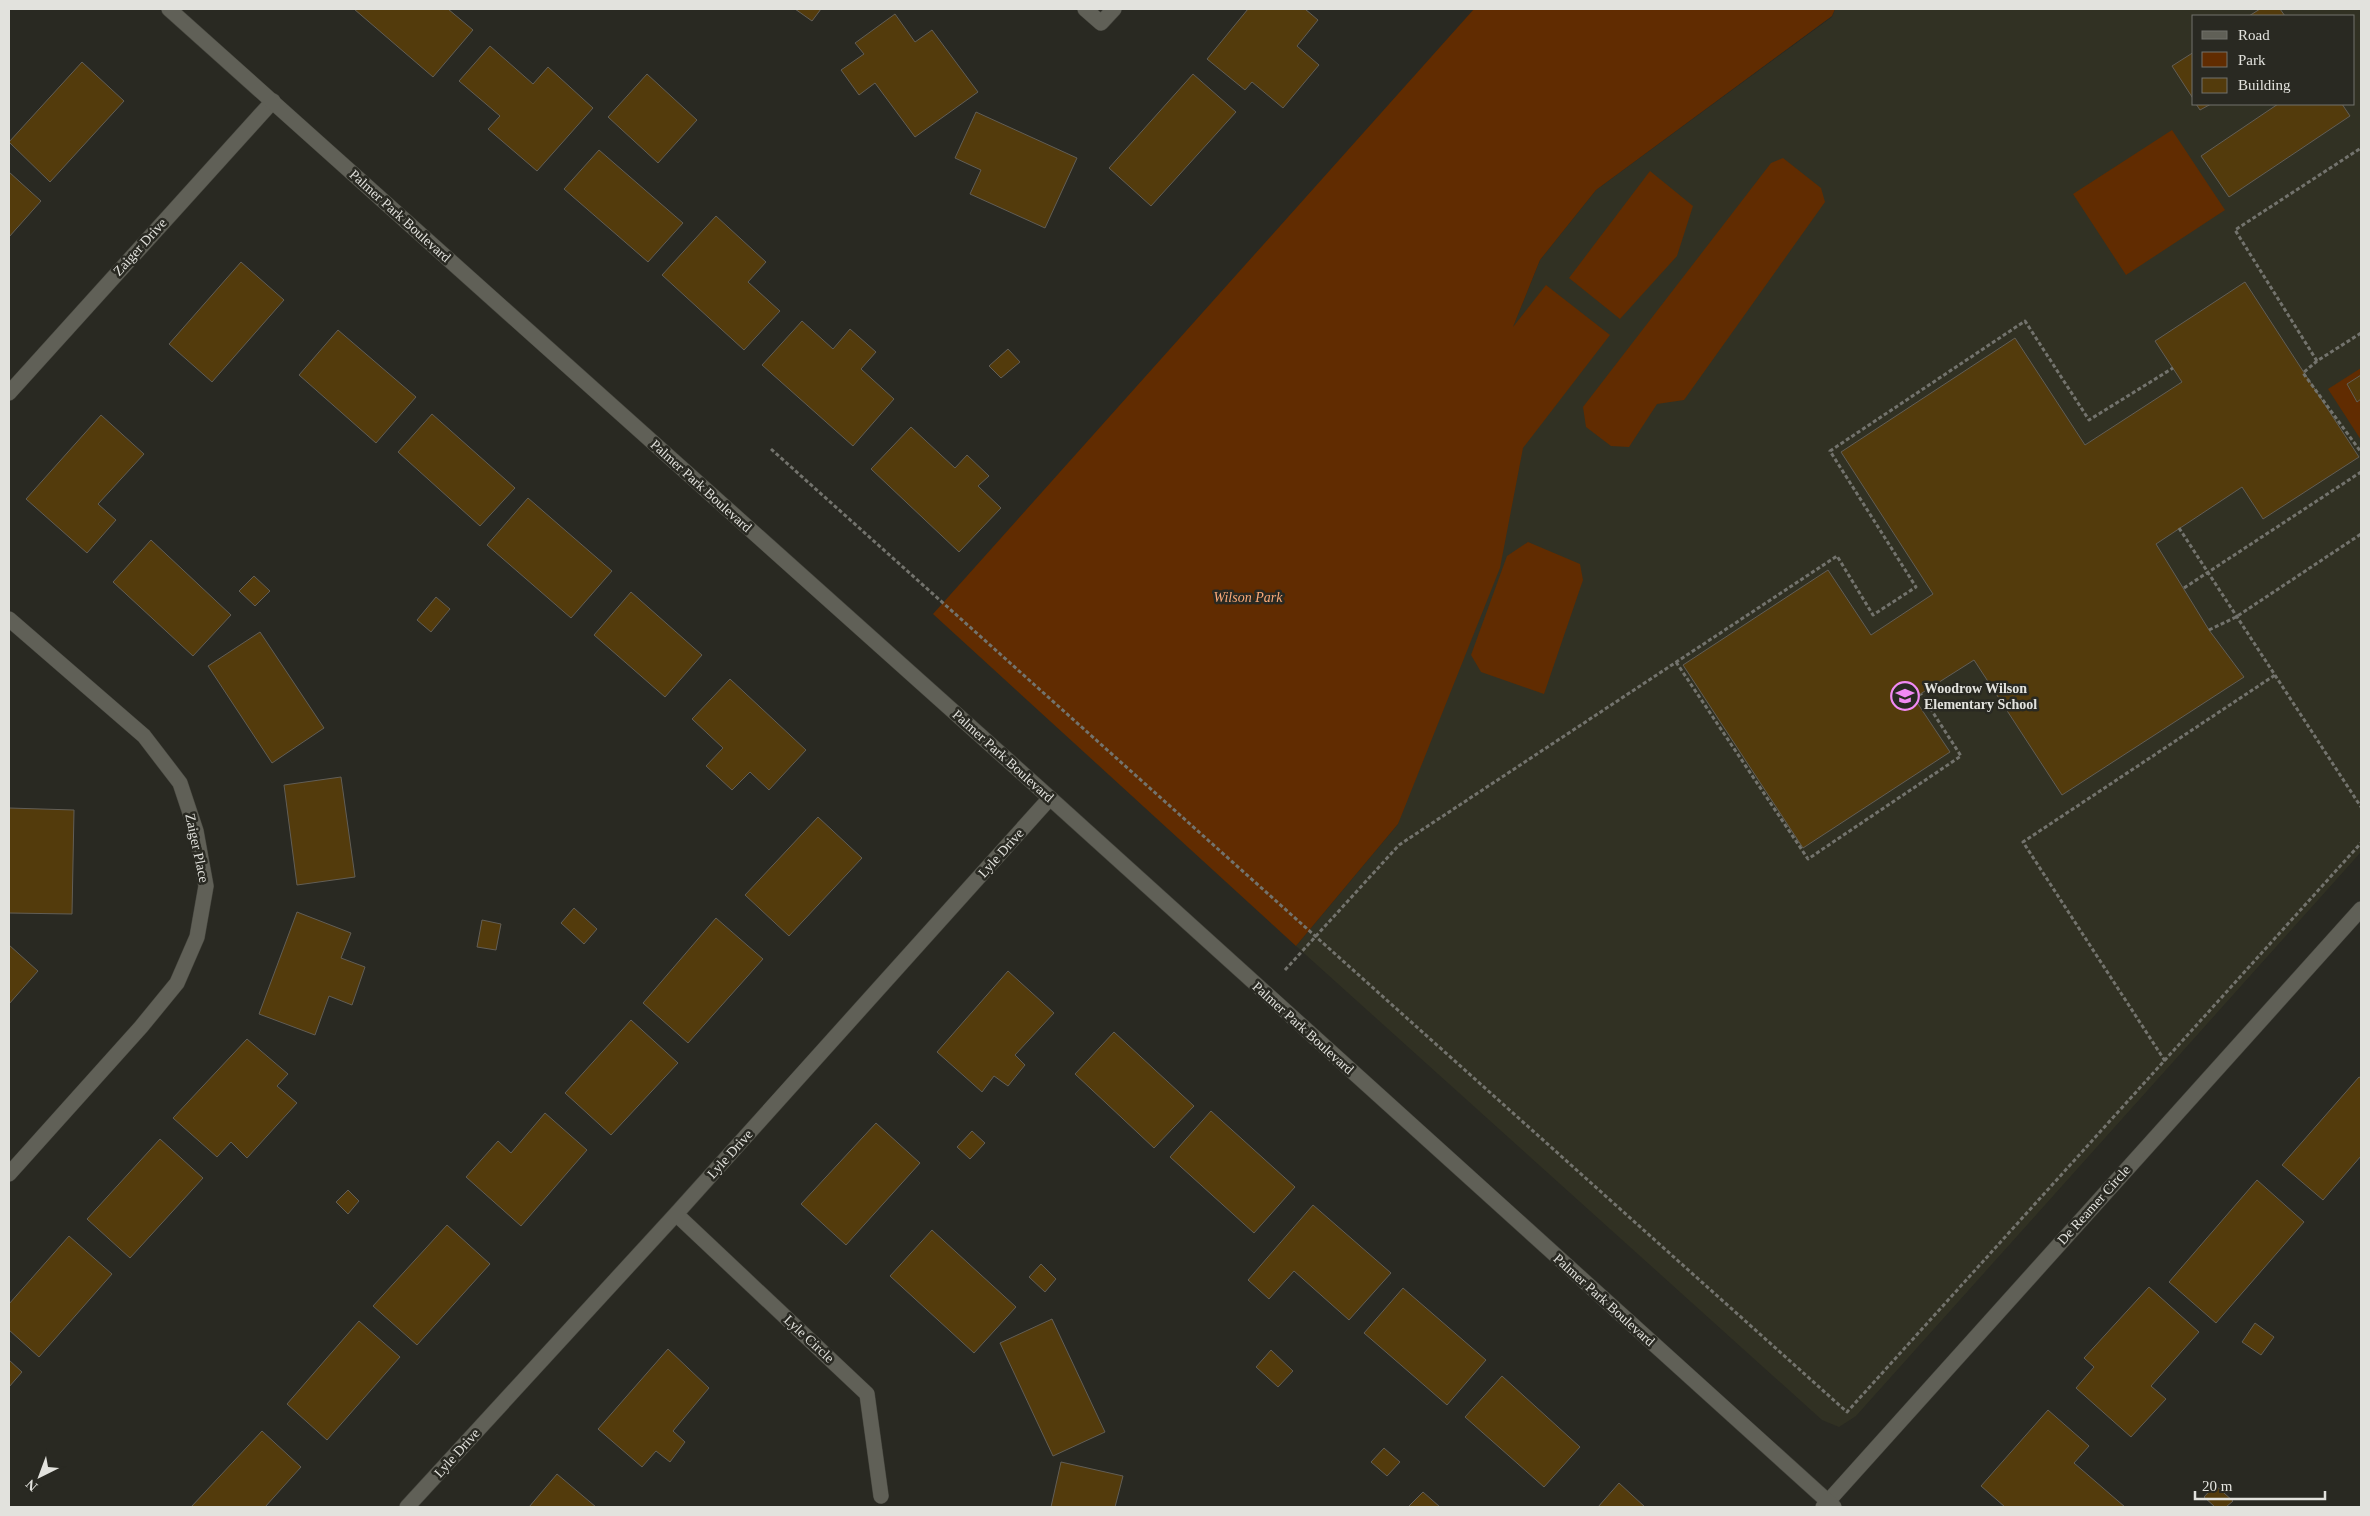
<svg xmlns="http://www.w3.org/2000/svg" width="2370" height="1516" viewBox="0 0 2370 1516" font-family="'Times New Roman',serif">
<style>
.built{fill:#313123;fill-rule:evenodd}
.green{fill:#612c01}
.building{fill:#533b0c;stroke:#625e56}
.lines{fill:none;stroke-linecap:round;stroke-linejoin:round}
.street-casing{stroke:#44443d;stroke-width:16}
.secondary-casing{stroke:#44443d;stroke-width:16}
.path{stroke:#73736d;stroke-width:3;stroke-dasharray:4 2.5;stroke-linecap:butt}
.street{stroke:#606057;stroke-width:15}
.secondary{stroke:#606057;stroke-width:15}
.labels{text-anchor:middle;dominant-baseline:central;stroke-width:5;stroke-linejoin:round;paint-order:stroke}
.street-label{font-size:14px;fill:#e2e2dd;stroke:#292922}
.park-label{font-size:14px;font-style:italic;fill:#fbaa79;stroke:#292922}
.poi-label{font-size:14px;font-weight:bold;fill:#e2e2dd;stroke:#292922;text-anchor:start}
</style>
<rect width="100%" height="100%" fill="#292922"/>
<path class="built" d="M1835,9H2361V852L1856,1416L1839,1427L1822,1420L1296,946L1398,824L1512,329L1540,260L1596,190L1832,17ZM2194,16H2354V104H2194Z"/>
<path class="green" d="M1474,9H1835L1832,16L1596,190L1540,260L1513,327L1546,285L1610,335L1523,448L1500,568L1398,824L1296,946L933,614Z
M2172,130L2225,210L2126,275L2073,194Z
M1783,158L1821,188L1825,202L1684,400L1657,404L1629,447L1611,446L1586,427L1583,407L1771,163Z
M1650,171L1693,206L1677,256L1620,319L1569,278Z
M2361,368V440L2328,389Z
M1528,542L1580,564L1583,580L1544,694L1481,672L1471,655L1507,556Z"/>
<path class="building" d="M354,9H448L473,30L433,77Z
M795,9H821L812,21Z
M1248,9H1305L1318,20L1297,46L1319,65L1283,108L1252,82L1245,90L1207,59Z
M2260,9H2280L2285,16H2249Z
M895,14L915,42L932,30L978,92L915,137L875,83L859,95L841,70L864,54L855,43Z
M490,46L533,84L548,67L593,108L537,171L488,129L500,116L459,81Z
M2194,52V100L2172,66Z
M82,62L124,101L50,182L9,142Z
M647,74L697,120L658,163L608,117Z
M1193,74L1236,112L1151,206L1109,168Z
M2196,104H2211L2200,110Z
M2278,104H2342L2350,116L2229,197L2201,156Z
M976,112L1077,158L1045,228L970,194L981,170L955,158Z
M599,150L683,223L648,262L564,189Z
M9,172L41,201L9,237Z
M716,216L766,262L748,282L780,311L744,350L662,275Z
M241,262L284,300L212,382L169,344Z
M2245,282L2359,457L2263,519L2242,487L2156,544L2209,630L2244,677L2062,795L1974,660L1914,698L1950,752L1803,848L1683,665L1828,570L1871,635L1933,594L1841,452L2015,338L2085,445L2182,382L2155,341Z
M802,321L833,349L850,329L876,352L861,369L894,399L853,446L762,365Z
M338,330L416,397L376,443L299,375Z
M1008,349L1020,362L1001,378L989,366Z
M2361,375V399L2357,402L2347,384Z
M432,414L515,488L480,526L398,452Z
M101,415L144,454L98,504L116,520L87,553L26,499Z
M911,427L955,468L967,455L989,476L978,486L1001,508L959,552L871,469Z
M528,498L612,571L571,618L487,545Z
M151,540L231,615L193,656L113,582Z
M254,576L270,591L255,606L239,591Z
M631,592L702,655L665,697L594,635Z
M436,597L450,609L431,632L417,620Z
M260,632L324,728L272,763L208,666Z
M730,679L806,750L769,790L750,772L732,790L706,766L723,748L692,719Z
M341,777L355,877L297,885L284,785Z
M9,808L74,810L72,914L9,913Z
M818,817L862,858L789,936L745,895Z
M574,908L597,929L584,944L561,923Z
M297,912L351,933L341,958L365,967L352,1005L329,996L315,1035L259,1014Z
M716,918L763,959L688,1043L643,1003Z
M482,920L501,924L496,950L477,947Z
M9,945L38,971L9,1004Z
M1008,971L1054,1013L1015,1055L1025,1065L1008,1086L994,1076L982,1092L937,1052Z
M631,1020L678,1063L611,1135L565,1093Z
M1114,1032L1194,1106L1154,1148L1075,1074Z
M247,1039L288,1074L277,1086L297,1103L247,1158L231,1142L217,1157L173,1118Z
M2359,1077L2361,1078V1156L2323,1200L2282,1165Z
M1211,1111L1295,1187L1254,1233L1170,1157Z
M545,1113L587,1150L521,1226L466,1177L498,1141L511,1153Z
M876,1123L920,1163L846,1245L801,1204Z
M972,1131L985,1143L970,1159L957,1147Z
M160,1139L203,1178L130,1258L87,1219Z
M2257,1180L2304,1222L2216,1323L2169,1282Z
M348,1190L359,1201L348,1214L336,1202Z
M1313,1205L1391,1273L1349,1320L1294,1271L1269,1299L1248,1280Z
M447,1225L490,1264L417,1345L373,1306Z
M932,1230L1016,1307L974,1353L890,1276Z
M69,1236L112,1274L39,1357L9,1330V1304Z
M1041,1264L1056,1279L1045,1292L1029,1277Z
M2149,1287L2199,1332L2151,1386L2166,1399L2131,1437L2076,1388L2094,1367L2084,1358Z
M1403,1288L1486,1360L1447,1405L1364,1333Z
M1052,1319L1105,1432L1053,1456L1000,1343Z
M359,1321L400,1357L327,1440L287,1404Z
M2255,1323L2274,1337L2261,1355L2242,1342Z
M668,1349L709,1388L673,1431L685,1442L670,1462L656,1451L642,1467L598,1429Z
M1271,1350L1293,1371L1278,1387L1256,1367Z
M9,1360L22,1372L9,1387Z
M1502,1376L1580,1447L1544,1487L1465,1417Z
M2048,1410L2089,1446L2074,1463L2125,1507H2005L1981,1486Z
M262,1431L301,1467L265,1507H191Z
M1384,1448L1400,1462L1387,1476L1371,1462Z
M1061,1462L1123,1476L1115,1507H1051Z
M557,1474L596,1507H529Z
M1619,1483L1645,1507H1598Z
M2215,1485L2233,1501L2226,1507H2215L2204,1497Z
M1423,1492L1440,1507H1408Z"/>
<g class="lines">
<defs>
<path id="street" d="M1085,9L1101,23L1114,9
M9,393L273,101
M9,619L144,736L180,783L196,831L206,886L197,937L177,983L141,1027L9,1174
M676,1214L867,1394L881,1496
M407,1507L676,1214L1050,798
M1823,1507L2361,909"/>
<path id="secondary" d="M169,9L1050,798L1834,1507"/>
</defs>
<use href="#street" class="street-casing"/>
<use href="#secondary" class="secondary-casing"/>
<path class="path" d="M2361,333L2317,361L2303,373L2361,452
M2317,361L2235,230L2361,148
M771,449L1847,1412L2361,843
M2179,528L2361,807
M2184,588L2361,472
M2209,630L2236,617L2361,534
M1676,662L1808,859L1961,756L1921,694
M1285,970L1399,845L1837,556L1873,615L1916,587L1830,451L2025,321L2089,420L2173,368
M2165,1061L2023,842L2275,675"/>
<use href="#street" class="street"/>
<use href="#secondary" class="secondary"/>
</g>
<defs>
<symbol id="school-ring" viewBox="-11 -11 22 22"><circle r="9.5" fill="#292922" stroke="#f18af4" stroke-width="1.5"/><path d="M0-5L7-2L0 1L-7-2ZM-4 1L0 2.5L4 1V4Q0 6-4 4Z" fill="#f18af4"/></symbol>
</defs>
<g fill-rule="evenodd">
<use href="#school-ring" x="1889" y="680" width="32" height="32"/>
</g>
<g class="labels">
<g class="street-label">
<text transform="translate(400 216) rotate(42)">Palmer Park Boulevard</text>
<text transform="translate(140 247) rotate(-48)">Zaiger Drive</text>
<text transform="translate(701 486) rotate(42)">Palmer Park Boulevard</text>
<text transform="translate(1003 756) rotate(42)">Palmer Park Boulevard</text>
<text transform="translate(197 848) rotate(78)">Zaiger Place</text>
<text transform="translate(1001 853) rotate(-48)">Lyle Drive</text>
<text transform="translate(1303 1028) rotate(42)">Palmer Park Boulevard</text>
<text transform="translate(730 1154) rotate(-48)">Lyle Drive</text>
<text transform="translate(2094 1205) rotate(-48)">De Reamer Circle</text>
<text transform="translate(1604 1300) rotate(42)">Palmer Park Boulevard</text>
<text transform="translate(809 1339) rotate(43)">Lyle Circle</text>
<text transform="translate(457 1453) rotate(-48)">Lyle Drive</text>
</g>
<g class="park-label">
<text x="1248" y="597">Wilson Park</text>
</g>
<g class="poi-label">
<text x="1924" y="688">Woodrow Wilson<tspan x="1924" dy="16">Elementary School</tspan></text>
</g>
</g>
<rect width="2370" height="1516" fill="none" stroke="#e2e2dd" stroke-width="20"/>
<rect x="2192" y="15" width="162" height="90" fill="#292922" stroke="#73736d"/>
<rect x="2202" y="31" width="25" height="8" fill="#606057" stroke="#73736d"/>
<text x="2238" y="40" font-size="15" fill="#e2e2dd">Road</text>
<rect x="2202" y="52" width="25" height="15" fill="#612c01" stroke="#73736d"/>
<text x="2238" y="65" font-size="15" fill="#e2e2dd">Park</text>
<rect x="2202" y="78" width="25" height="15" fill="#533b0c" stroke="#73736d"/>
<text x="2238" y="90" font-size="15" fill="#e2e2dd">Building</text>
<g transform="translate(40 1476) rotate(222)" stroke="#292922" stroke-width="4" paint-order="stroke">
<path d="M0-4L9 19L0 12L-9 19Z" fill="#e2e2dd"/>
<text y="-8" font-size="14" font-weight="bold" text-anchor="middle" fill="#e2e2dd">N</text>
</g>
<path d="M2195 1491v8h130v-8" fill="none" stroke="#e2e2dd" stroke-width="2.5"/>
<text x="2202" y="1491" font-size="15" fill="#e2e2dd" stroke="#292922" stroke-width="4" paint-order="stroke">20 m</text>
</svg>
